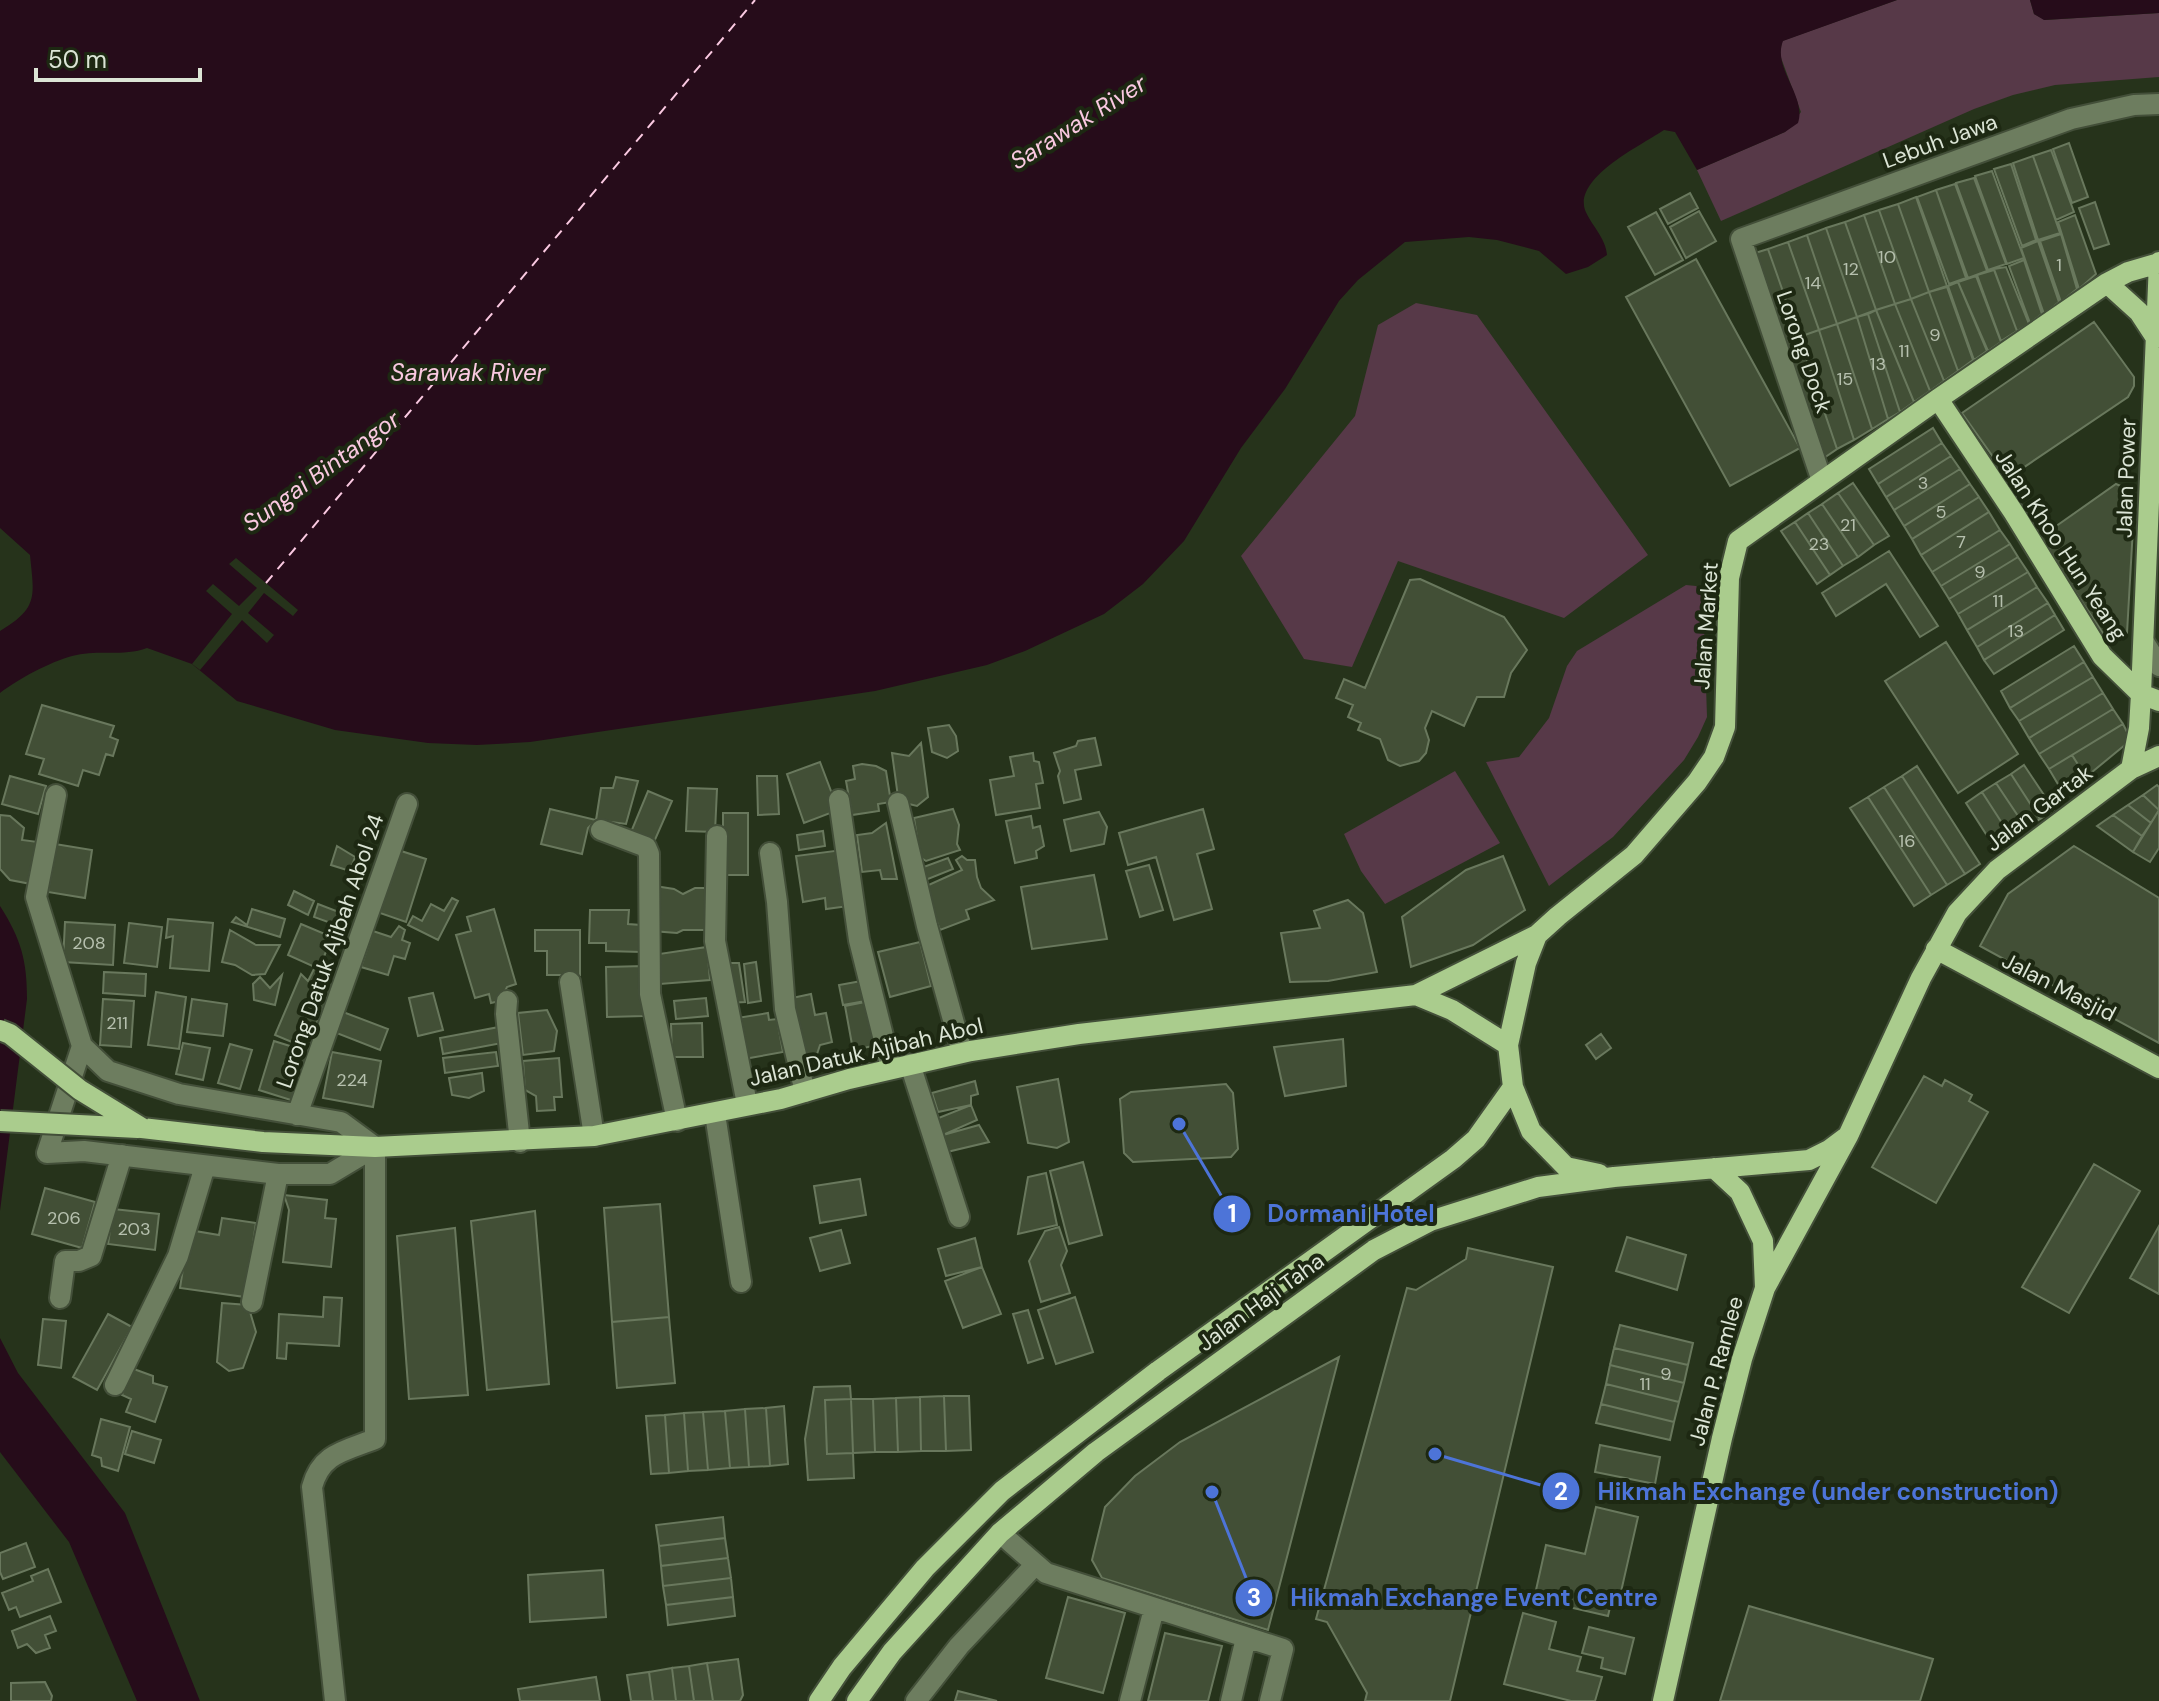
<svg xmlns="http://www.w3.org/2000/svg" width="2159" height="1701" viewBox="0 0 2159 1701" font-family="'DM Sans',sans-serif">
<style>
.green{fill:#573948}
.water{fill:#260c1a}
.pier{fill:#26331b}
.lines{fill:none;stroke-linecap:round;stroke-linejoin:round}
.ferry{stroke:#fac9e1;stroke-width:2;stroke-dasharray:10 8;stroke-linecap:butt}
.building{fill:#424f36;stroke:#69785d;stroke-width:2}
.minor-casing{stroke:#434f39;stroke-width:24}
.major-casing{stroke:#434f39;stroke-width:24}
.minor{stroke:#6d7d5f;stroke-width:20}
.major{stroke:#aacc8d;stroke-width:20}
.major-bridge-casing{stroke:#434f39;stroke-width:24;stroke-linecap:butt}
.major-bridge{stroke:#aacc8d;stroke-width:20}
.labels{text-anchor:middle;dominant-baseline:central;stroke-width:8;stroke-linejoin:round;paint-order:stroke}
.number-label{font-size:18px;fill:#b6c0ae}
.street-label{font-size:22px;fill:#dce5d6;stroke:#1d2812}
.water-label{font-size:24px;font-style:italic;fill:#fac9e1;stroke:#1d2812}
.leader{fill:none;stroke:#4d74d8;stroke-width:3}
.callout-dot{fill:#4d74d8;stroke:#1d2812;stroke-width:3}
.mark-label{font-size:24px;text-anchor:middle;font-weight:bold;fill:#fff}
.callout-label{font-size:24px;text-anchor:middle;font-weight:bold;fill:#4d74d8;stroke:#1d2812;stroke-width:8;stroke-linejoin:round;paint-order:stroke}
</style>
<rect width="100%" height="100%" fill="#26331b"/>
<path class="green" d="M1897,0H2030L2034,14L2045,20L2159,13V77L2055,85L2013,95L1974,109L1721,221L1697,170L1785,132L1801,112L1780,55L1782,41Z
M1416,303L1477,315L1648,555L1564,618L1398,561L1352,667L1304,659L1241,556L1355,416L1378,325Z
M1686,585L1696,586L1703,593L1707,717L1698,737L1684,760L1613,837L1549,886L1486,762L1519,757L1549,718L1567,666L1577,651Z
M1455,771L1500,843L1385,904L1361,871L1344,834Z"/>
<path class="water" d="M0,0H1897L1783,41C1772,68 1807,96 1798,123L1785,132L1697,170L1675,132L1664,130C1642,145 1574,177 1585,210C1591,225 1606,238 1607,255L1588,267L1566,274L1539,251L1497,240L1469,237L1405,242L1358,280L1339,301L1285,389L1241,448L1184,541L1143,584L1104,614L1025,651L987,665L875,691L530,742L477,745L428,743L335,730L237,701L192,664L147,648C123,657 97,649 72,656C50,662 18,679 0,693V631C39,608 34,596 30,555L0,528Z
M2030,0H2159V13L2044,20L2034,14Z
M0,906C21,939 27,960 27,999L0,1211Z
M0,1338L18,1373L125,1513L200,1701H137L69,1542L0,1452Z"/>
<path class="pier" d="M236,558L298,610L293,616L264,593L248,613L274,635L267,643L242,620L200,670L192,664L232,614L206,591L213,584L239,606L257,588L229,564Z"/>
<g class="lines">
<path class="ferry" d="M266,583L755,0"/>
</g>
<path class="building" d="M2069,143L2088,197L2072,203L2053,149Z
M2051,150L2074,212L2056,220L2033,156Z
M2033,156L2060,233L2038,240L2013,163Z
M2011,164L2036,240L2022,246L1994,169Z
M1992,171L2024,258L2007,264L1975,176Z
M1974,178L2006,264L1988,270L1956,183Z
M1955,184L1987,271L1968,278L1936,190Z
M1936,190L1966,278L1949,284L1917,197Z
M1690,193L1698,208L1668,224L1660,209Z
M1916,197L1947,286L1929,292L1898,204Z
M2095,202L2109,244L2094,249L2079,208Z
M1898,204L1929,292L1911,299L1879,210Z
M1879,210L1911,299L1895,304L1864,215Z
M1699,211L1716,241L1686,258L1670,227Z
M1656,212L1683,260L1655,275L1628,227Z
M1864,215L1895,304L1876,310L1845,222Z
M2075,215L2096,274L2079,289L2058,222Z
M1845,222L1876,310L1857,317L1826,228Z
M1826,228L1857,317L1837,324L1807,235Z
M2061,234L2077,289L2061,302L2040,241Z
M1807,235L1837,324L1819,330L1788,242Z
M2038,241L2059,302L2044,314L2021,248Z
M1788,242L1819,330L1799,337L1768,249Z
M1768,249L1799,337L1784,342L1752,254Z
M1696,259L1800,448L1730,486L1626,297Z
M2024,260L2042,314L2030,323L2009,266Z
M2006,267L2029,324L2017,331L1994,269Z
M1994,270L2017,331L2001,341L1977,275Z
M1976,276L2001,342L1988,351L1958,282Z
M1958,282L1987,351L1974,360L1948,286Z
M1947,287L1973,360L1958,371L1929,292Z
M1929,292L1958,371L1944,381L1911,299Z
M1911,299L1944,381L1930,391L1895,304Z
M1895,304L1930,391L1914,402L1876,310Z
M1876,310L1914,402L1900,412L1868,314Z
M1868,314L1900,412L1888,419L1857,317Z
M1857,317L1888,419L1872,429L1837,324Z
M2094,322L2134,377V386L2128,397L2008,478L1962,413Z
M1837,324L1872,429L1854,440L1819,330Z
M1819,330L1854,440L1837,449L1799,337Z
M1799,337L1837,449L1821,460L1784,342Z
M1933,428L1942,443L1878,484L1869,469Z
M1942,443L1951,456L1886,497L1878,484Z
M1951,456L1960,469L1894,510L1886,497Z
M1960,469L1970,484L1904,526L1894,510Z
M1853,483L1889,536L1874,545L1838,493Z
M1970,484L1979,497L1912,539L1904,526Z
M2116,484L2135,492L2127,633L2108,641L2049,552L2052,529Z
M1838,493L1874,545L1858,557L1822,504Z
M1979,497L1989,512L1921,555L1912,539Z
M1822,504L1858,557L1843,566L1808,513Z
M1989,512L2000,530L1932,572L1921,555Z
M1808,513L1843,566L1830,575L1795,522Z
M1795,522L1830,575L1817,584L1781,531Z
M2000,530L2010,544L1941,586L1932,572Z
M2010,544L2018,557L1949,599L1941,586Z
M1889,551L1938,626L1920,637L1886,584L1836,616L1822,593Z
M2018,557L2028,572L1958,614L1949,599Z
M2028,572L2037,587L1967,630L1958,614Z
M1420,579L1504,617L1527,650L1511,673L1504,697H1477L1464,726L1432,711L1425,728L1429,740L1426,753L1419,761L1400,766L1388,760L1380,739L1358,730L1361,723L1348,717L1353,705L1336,698L1344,679L1365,688L1410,580Z
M2037,587L2048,603L1977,647L1967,630Z
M2048,603L2055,615L1984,660L1977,647Z
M2055,615L2064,630L1994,674L1984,660Z
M1946,642L2018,754L1958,793L1885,681Z
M2074,646L2084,662L2010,708L2001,691Z
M2084,662L2093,677L2019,721L2010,708Z
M2093,677L2103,693L2029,738L2019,721Z
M2103,693L2113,709L2039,754L2029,738Z
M42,705L114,726L110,737L118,740L113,756L106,754L99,775L83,770L78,786L39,774L44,759L26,754Z
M2113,709L2123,724L2049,769L2039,754Z
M2123,724L2131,740L2086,777L2072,755Z
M949,725L956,736L958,751L947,758L932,752L928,728Z
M1095,738L1101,765L1075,770L1081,799L1064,803L1058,776L1060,771L1054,753L1076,746L1078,741Z
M921,743L928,797L917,806L905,803L898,797L892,753L909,756Z
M1033,753L1034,761L1039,762L1043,783L1036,784L1040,808L996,815L990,780L1014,776L1010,757Z
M2072,755L2086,777L2062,791L2049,769Z
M820,762L834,799L829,801L833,812L804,823L787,774Z
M862,764L876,766L886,771L891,802L878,804L879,811L852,815L846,781L855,779L853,766Z
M2024,765L2054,810L2040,819L2011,774Z
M1917,766L1980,864L1965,874L1902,776Z
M2011,774L2040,819L2026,828L1996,783Z
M10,776L46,786L38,814L2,804Z
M757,776H777L779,814L758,815Z
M1902,776L1965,874L1947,885L1884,787Z
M616,777L638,781L626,824L596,820L601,788H613Z
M1996,783L2026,828L2011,837L1982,792Z
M2157,785L2159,787V810L2143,795Z
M1884,787L1947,885L1931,895L1868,797Z
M688,788L717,789L715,832L686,831Z
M648,791L672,801L654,842L631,832Z
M1982,792L2011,837L1995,848L1966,803Z
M2143,795L2159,810L2151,823L2128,805Z
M1868,797L1931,895L1914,906L1850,808Z
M2128,805L2151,823L2142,836L2113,815Z
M550,809L596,820L588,828L582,854L541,844Z
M953,809L959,825L957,844L960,850L926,861L920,857L914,818Z
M1203,809L1214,849L1197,854L1212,909L1174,920L1156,857L1128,865L1119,833Z
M2159,810V848L2150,862L2133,852Z
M1099,812L1107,827L1104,844L1071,851L1064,820Z
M723,813H748V875H723Z
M0,815L10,816L24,828L22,840L38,842L31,884L10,880L0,869Z
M2113,815L2142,836L2133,852L2097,826Z
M1031,816L1033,828L1040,826L1044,846L1036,851L1037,858L1015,863L1006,821Z
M886,823L897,879H882L880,870L862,872L857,835L872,833Z
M823,831L825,846L799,850L797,835Z
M55,844L92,850L85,898L48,892Z
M337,846L355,857L350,871L331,865Z
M2074,846L2159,898V1043L1980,946L2008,894Z
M398,850L426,859L406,922L377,912Z
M842,850L849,906L826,909L825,898L803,902L796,856Z
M962,856L967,860H975L977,877L981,888L994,900L966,910L969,919L940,930L924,887L962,870L956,860Z
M1503,856L1525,910L1473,945L1411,967L1402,917L1466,870Z
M948,858L953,869L923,881L918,869Z
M1149,865L1163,910L1140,917L1126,871Z
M1094,875L1107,939L1032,949L1021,887Z
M655,886L674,889L683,894L695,888H705V930H683L677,933L652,931Z
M294,891L314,901L308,915L288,905Z
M452,898L458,901L438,940L408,925L413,916L422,921L431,904L444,911Z
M1348,900L1363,913L1377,972L1328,981L1290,982L1281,933L1320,928L1314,911Z
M318,904L344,914L339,926L314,917Z
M252,909L285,919L280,937L232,922L236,917L247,925Z
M494,909L516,984L507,987L500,1001L491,1003L489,994L475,998L456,935L471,931L467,917Z
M590,910H629L628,924L641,925V952L606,951V943H589Z
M168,919L213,923L209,971L170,968L173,936L166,938Z
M65,922L115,925L113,965L63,962Z
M129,923L162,927L157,967L124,963Z
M301,924L332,937L319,969L288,955Z
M399,926L405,930L402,940L410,943L405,959L394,956L388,975L361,967L373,931L391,937Z
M230,930L256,945H280L265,974L252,975L235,965L222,962Z
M535,930H580V975H547V951H535Z
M920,942L931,986L890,997L878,952Z
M707,947L710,980L660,984L659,954Z
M756,962L761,1001L748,1003L744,964Z
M724,963H739L745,1002L728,1003Z
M643,966L644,1016L607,1017L606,967Z
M314,969H319L336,978L306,1048L275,1035L301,974L308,981Z
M104,972L146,974L145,996L103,993Z
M282,975L275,1005L254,1000L253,984L260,977L270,988Z
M867,980L871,1000L843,1005L839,985Z
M156,992L186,997L179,1049L148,1045Z
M433,993L443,1030L418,1036L409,998Z
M811,994L815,1015L826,1013L832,1042L820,1045L816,1057L805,1059L792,998Z
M706,998L708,1016L676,1019L674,1001Z
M103,999L134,1001L131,1047L100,1045Z
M192,999L227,1004L223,1036L187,1032Z
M870,1001L878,1045L853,1050L845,1006Z
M547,1010L557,1031L554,1051L523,1055L518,1013Z
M343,1012L388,1029L380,1050L334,1032Z
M768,1013L769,1020L777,1019L783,1052L744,1059L737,1018Z
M702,1023L703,1057H672L671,1024Z
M499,1027L502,1043L443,1054L440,1038Z
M1601,1034L1611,1048L1596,1059L1586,1045Z
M1343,1039L1346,1086L1285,1096L1274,1047Z
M274,1041L309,1052L294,1101L259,1090Z
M183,1043L210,1048L203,1080L176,1074Z
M230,1044L252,1050L240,1089L218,1083Z
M332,1052L381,1061L373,1107L323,1098Z
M496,1052L498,1066L445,1073L443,1058Z
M559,1058L562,1097H554L555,1110L537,1111L536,1096L525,1090L523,1061Z
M482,1073L484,1091L469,1098L452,1095L449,1078Z
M1924,1076L1942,1086L1945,1080L1972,1095L1969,1101L1988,1112L1936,1203L1872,1167Z
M1058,1079L1069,1142L1057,1148L1028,1143L1017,1087Z
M975,1081L978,1094L971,1096V1105L938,1112L932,1093Z
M1226,1084L1233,1093L1238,1149L1231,1157L1133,1162L1124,1153L1120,1099L1131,1092Z
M971,1105L977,1120L943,1135L936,1119Z
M979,1125L989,1142L947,1152L943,1135Z
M1083,1162L1102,1235L1069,1244L1050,1171Z
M2094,1164L2140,1191L2069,1313L2022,1287Z
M1046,1173L1057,1225L1018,1234L1028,1177Z
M860,1179L866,1215L820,1223L814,1186Z
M45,1188L95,1202L82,1248L32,1234Z
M284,1195L327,1200L325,1218L336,1219L331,1267L283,1262L289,1210Z
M660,1204L669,1317L612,1322L604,1208Z
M113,1209L159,1214L155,1250L108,1244Z
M535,1211L549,1384L487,1390L471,1221Z
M222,1218L256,1223L245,1297L180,1288L189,1230L219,1235Z
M2159,1226V1294L2130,1278Z
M1059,1227L1067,1251L1061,1265L1070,1293L1041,1302L1029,1261L1045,1231Z
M455,1228L468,1395L409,1399L397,1236Z
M841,1230L850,1263L820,1271L810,1238Z
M1627,1237L1686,1255L1677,1290L1616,1271Z
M975,1238L982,1267L946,1276L938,1249Z
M1468,1248L1553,1267L1450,1701H1365L1367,1693L1327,1622L1316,1619L1407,1288L1416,1290L1466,1259Z
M982,1267L1001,1314L963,1328L945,1281Z
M324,1297L342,1298L339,1346L287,1343L286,1359L277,1358L279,1314L323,1317Z
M1075,1297L1093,1352L1056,1364L1038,1310Z
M222,1303L248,1305L256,1332L243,1368L229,1371L217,1362Z
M1028,1310L1043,1358L1028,1363L1013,1314Z
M108,1314L132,1327L97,1390L73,1377Z
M669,1317L675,1383L617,1388L612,1322Z
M43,1319L66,1321L61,1368L38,1365Z
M1620,1325L1693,1343L1688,1365L1614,1348Z
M1614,1348L1688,1365L1684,1383L1610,1365Z
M1339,1357L1268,1630L1102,1578L1092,1560L1105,1507L1135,1476L1180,1442Z
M1610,1365L1684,1383L1679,1402L1606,1384Z
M131,1368L153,1376V1383L167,1387L155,1422L126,1412L131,1399L122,1395Z
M1606,1384L1679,1402L1674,1422L1601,1404Z
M850,1386L851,1399L825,1400L827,1454L853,1453L854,1478L808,1480L805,1439L814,1387Z
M944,1396L946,1451H921L920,1397Z
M944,1396H969L971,1450L946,1451Z
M920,1397L921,1451L898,1452L896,1398Z
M896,1398L898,1452H875L873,1399Z
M851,1399L853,1453L827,1454L825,1400Z
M851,1399H873L875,1452L853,1453Z
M1601,1404L1674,1422L1670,1440L1596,1423Z
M784,1406L788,1464L770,1466L766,1408Z
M766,1408L770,1466L749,1467L745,1409Z
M745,1409L749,1467L730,1468L725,1411Z
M725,1411L730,1468L708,1470L703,1412Z
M703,1412L708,1470L688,1471L684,1413Z
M684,1413L688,1471L669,1473L665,1415Z
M665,1415L669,1473L651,1474L646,1416Z
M101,1419L130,1427L118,1471L102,1466L101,1458L92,1455Z
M132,1431L161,1440L154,1463L125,1454Z
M1600,1445L1660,1457L1655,1484L1595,1472Z
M1596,1507L1638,1517L1618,1605L1611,1603L1608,1616L1534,1599L1546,1545L1585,1554Z
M723,1517L725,1538L659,1546L656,1525Z
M725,1538L728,1558L661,1566L659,1546Z
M26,1543L35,1567L3,1579L0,1572V1553Z
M728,1558L731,1578L663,1586L661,1566Z
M48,1569L61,1602L20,1617L16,1607L9,1610L2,1593L33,1581L31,1576Z
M603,1570L606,1617L530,1622L528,1575Z
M731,1578L733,1597L666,1605L663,1586Z
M733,1597L735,1616L668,1625L666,1605Z
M1068,1597L1125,1613L1103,1693L1046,1678Z
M1749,1606L1933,1659L1920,1701H1720Z
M1523,1613L1556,1622L1549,1649L1581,1657L1577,1671L1602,1677L1595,1701H1571L1504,1684Z
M50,1616L56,1631L45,1635L50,1648L36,1653L27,1644L18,1648L12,1631Z
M1589,1627L1634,1638L1625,1674L1601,1668L1603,1658L1582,1653Z
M1165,1633L1222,1646L1208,1701H1148Z
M738,1659L743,1695L740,1701H713L707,1663Z
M707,1663L713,1701H694L689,1666Z
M689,1666L694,1701H676L672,1668Z
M672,1668L676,1701H653L649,1672Z
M649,1672L653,1701H631L627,1675Z
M596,1677L600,1701H520L518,1689Z
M45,1682L52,1696L51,1701H11V1683Z
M958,1691L997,1701H955Z"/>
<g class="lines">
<defs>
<path id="minor" d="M1822,481L1741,239L2071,119L2134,105L2159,104
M2144,642L2159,666
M56,795L36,897L82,1046L108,1071L179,1094L341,1122L375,1147
M839,800L859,940L891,1068
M898,803L927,926L962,1052
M601,830L646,847L649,854L650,994L677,1121
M717,836L715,941L747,1104
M770,853L777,902L785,1009L805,1092
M570,982L594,1136
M507,1001L506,1014L520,1142
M82,1046L47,1153L84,1151L278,1174H330L375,1147
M910,1064L959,1217
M715,1114L741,1282
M297,1115L407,804
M60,1298L65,1261H79L91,1256L122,1155
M252,1302L278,1174
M115,1385L178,1256L205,1166
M1000,1533L1046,1573L1283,1649L1270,1701
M335,1701L312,1487C321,1453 345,1451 375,1439V1147
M916,1701L959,1646L1035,1565
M1130,1701L1154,1609
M1231,1701L1246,1638"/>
<path id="major" d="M2107,283L2139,312L2156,338
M1938,399L2014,513L2102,656L2141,694L2159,701
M2131,769L2159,756
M1936,949L2159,1068
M1416,995L1452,1010L1508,1045L1513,1087L1531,1131L1566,1167L1599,1174
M1508,1045L1526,963L1537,935L1558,916L1634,855L1697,782L1714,757L1725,727L1729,578L1738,541L1938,399L2107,283L2128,272L2159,263
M142,1128L263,1142L375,1147L594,1136L781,1099L849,1079L971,1051L1079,1034L1416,995L1537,935
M1714,1168L1740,1192L1763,1241L1765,1288
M819,1701L842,1667L925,1568L1002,1491L1158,1371L1453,1159L1476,1139L1513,1087
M857,1701L892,1652L1000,1533L1096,1452L1374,1250L1430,1221L1538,1187L1614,1177L1809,1160L1829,1150L1845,1138
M1663,1701L1722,1438L1742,1359L1765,1288L1848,1136L1921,978L1957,913L1997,870L2131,769L2139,728L2141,694L2159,262"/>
</defs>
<use href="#minor" class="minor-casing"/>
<use href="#major" class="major-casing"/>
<use href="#minor" class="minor"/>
<use href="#major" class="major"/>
<defs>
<path id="major-bridge" d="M0,1030L10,1034L80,1090L142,1128
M0,1121L138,1128"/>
</defs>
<use href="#major-bridge" class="major-bridge-casing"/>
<use href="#major-bridge" class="major-bridge"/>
</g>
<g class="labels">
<g class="number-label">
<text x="1887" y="257">10</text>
<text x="2059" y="265">1</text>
<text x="1851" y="269">12</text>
<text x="1813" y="283">14</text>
<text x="1935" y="335">9</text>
<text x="1904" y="351">11</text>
<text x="1878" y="364">13</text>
<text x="1845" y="379">15</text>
<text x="1923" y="483">3</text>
<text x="1941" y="512">5</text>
<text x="1848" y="525">21</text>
<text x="1961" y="542">7</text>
<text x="1819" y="544">23</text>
<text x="1980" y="572">9</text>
<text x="1998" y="601">11</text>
<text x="2016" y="631">13</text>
<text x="1907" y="841">16</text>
<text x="89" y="943">208</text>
<text x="117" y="1023">211</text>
<text x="352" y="1080">224</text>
<text x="64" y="1218">206</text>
<text x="134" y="1229">203</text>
<text x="1666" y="1374">9</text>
<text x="1645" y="1384">11</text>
</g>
<g class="street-label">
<text transform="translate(1940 141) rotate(-20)">Lebuh Jawa</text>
<text transform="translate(1804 352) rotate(71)">Lorong Dock</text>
<text transform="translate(2126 478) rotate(-88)">Jalan Power</text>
<text transform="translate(2061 545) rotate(57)">Jalan Khoo Hun Yeang</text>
<text transform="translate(1706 626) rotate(-86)">Jalan Market</text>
<text transform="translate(2039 808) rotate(-37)">Jalan Gartak</text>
<text transform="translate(330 951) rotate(-71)">Lorong Datuk Ajibah Abol 24</text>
<text transform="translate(2059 987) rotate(27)">Jalan Masjid</text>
<text transform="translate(866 1052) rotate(-13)">Jalan Datuk Ajibah Abol</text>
<text transform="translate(1261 1302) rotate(-36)">Jalan Haji Taha</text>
<text transform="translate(1716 1371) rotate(-75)">Jalan P. Ramlee</text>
</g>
<g class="water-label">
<text transform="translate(1078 122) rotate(-32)">Sarawak River</text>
<text x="468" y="372">Sarawak River</text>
<text transform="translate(321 471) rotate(-36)">Sungai Bintangor</text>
</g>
</g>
<path class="leader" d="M1179 1124L1232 1214M1435 1454L1561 1491M1212 1492L1254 1598"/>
<g class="callout-dot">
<circle cx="1179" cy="1124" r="8"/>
<circle cx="1435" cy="1454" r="8"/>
<circle cx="1212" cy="1492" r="8"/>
<circle cx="1232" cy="1214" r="20"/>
<circle cx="1561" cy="1491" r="20"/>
<circle cx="1254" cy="1598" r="20"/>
</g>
<g class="mark-label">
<text x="1232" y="1222">1</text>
<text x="1561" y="1500">2</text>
<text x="1254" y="1606">3</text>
</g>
<g class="callout-label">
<text x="1351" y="1222">Dormani Hotel</text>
<text x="1828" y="1500">Hikmah Exchange (under construction)</text>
<text x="1474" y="1606">Hikmah Exchange Event Centre</text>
</g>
<path d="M36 68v12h164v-12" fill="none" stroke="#dce5d6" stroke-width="4"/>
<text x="48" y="68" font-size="24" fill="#dce5d6" stroke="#1d2812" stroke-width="6" paint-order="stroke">50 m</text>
</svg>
